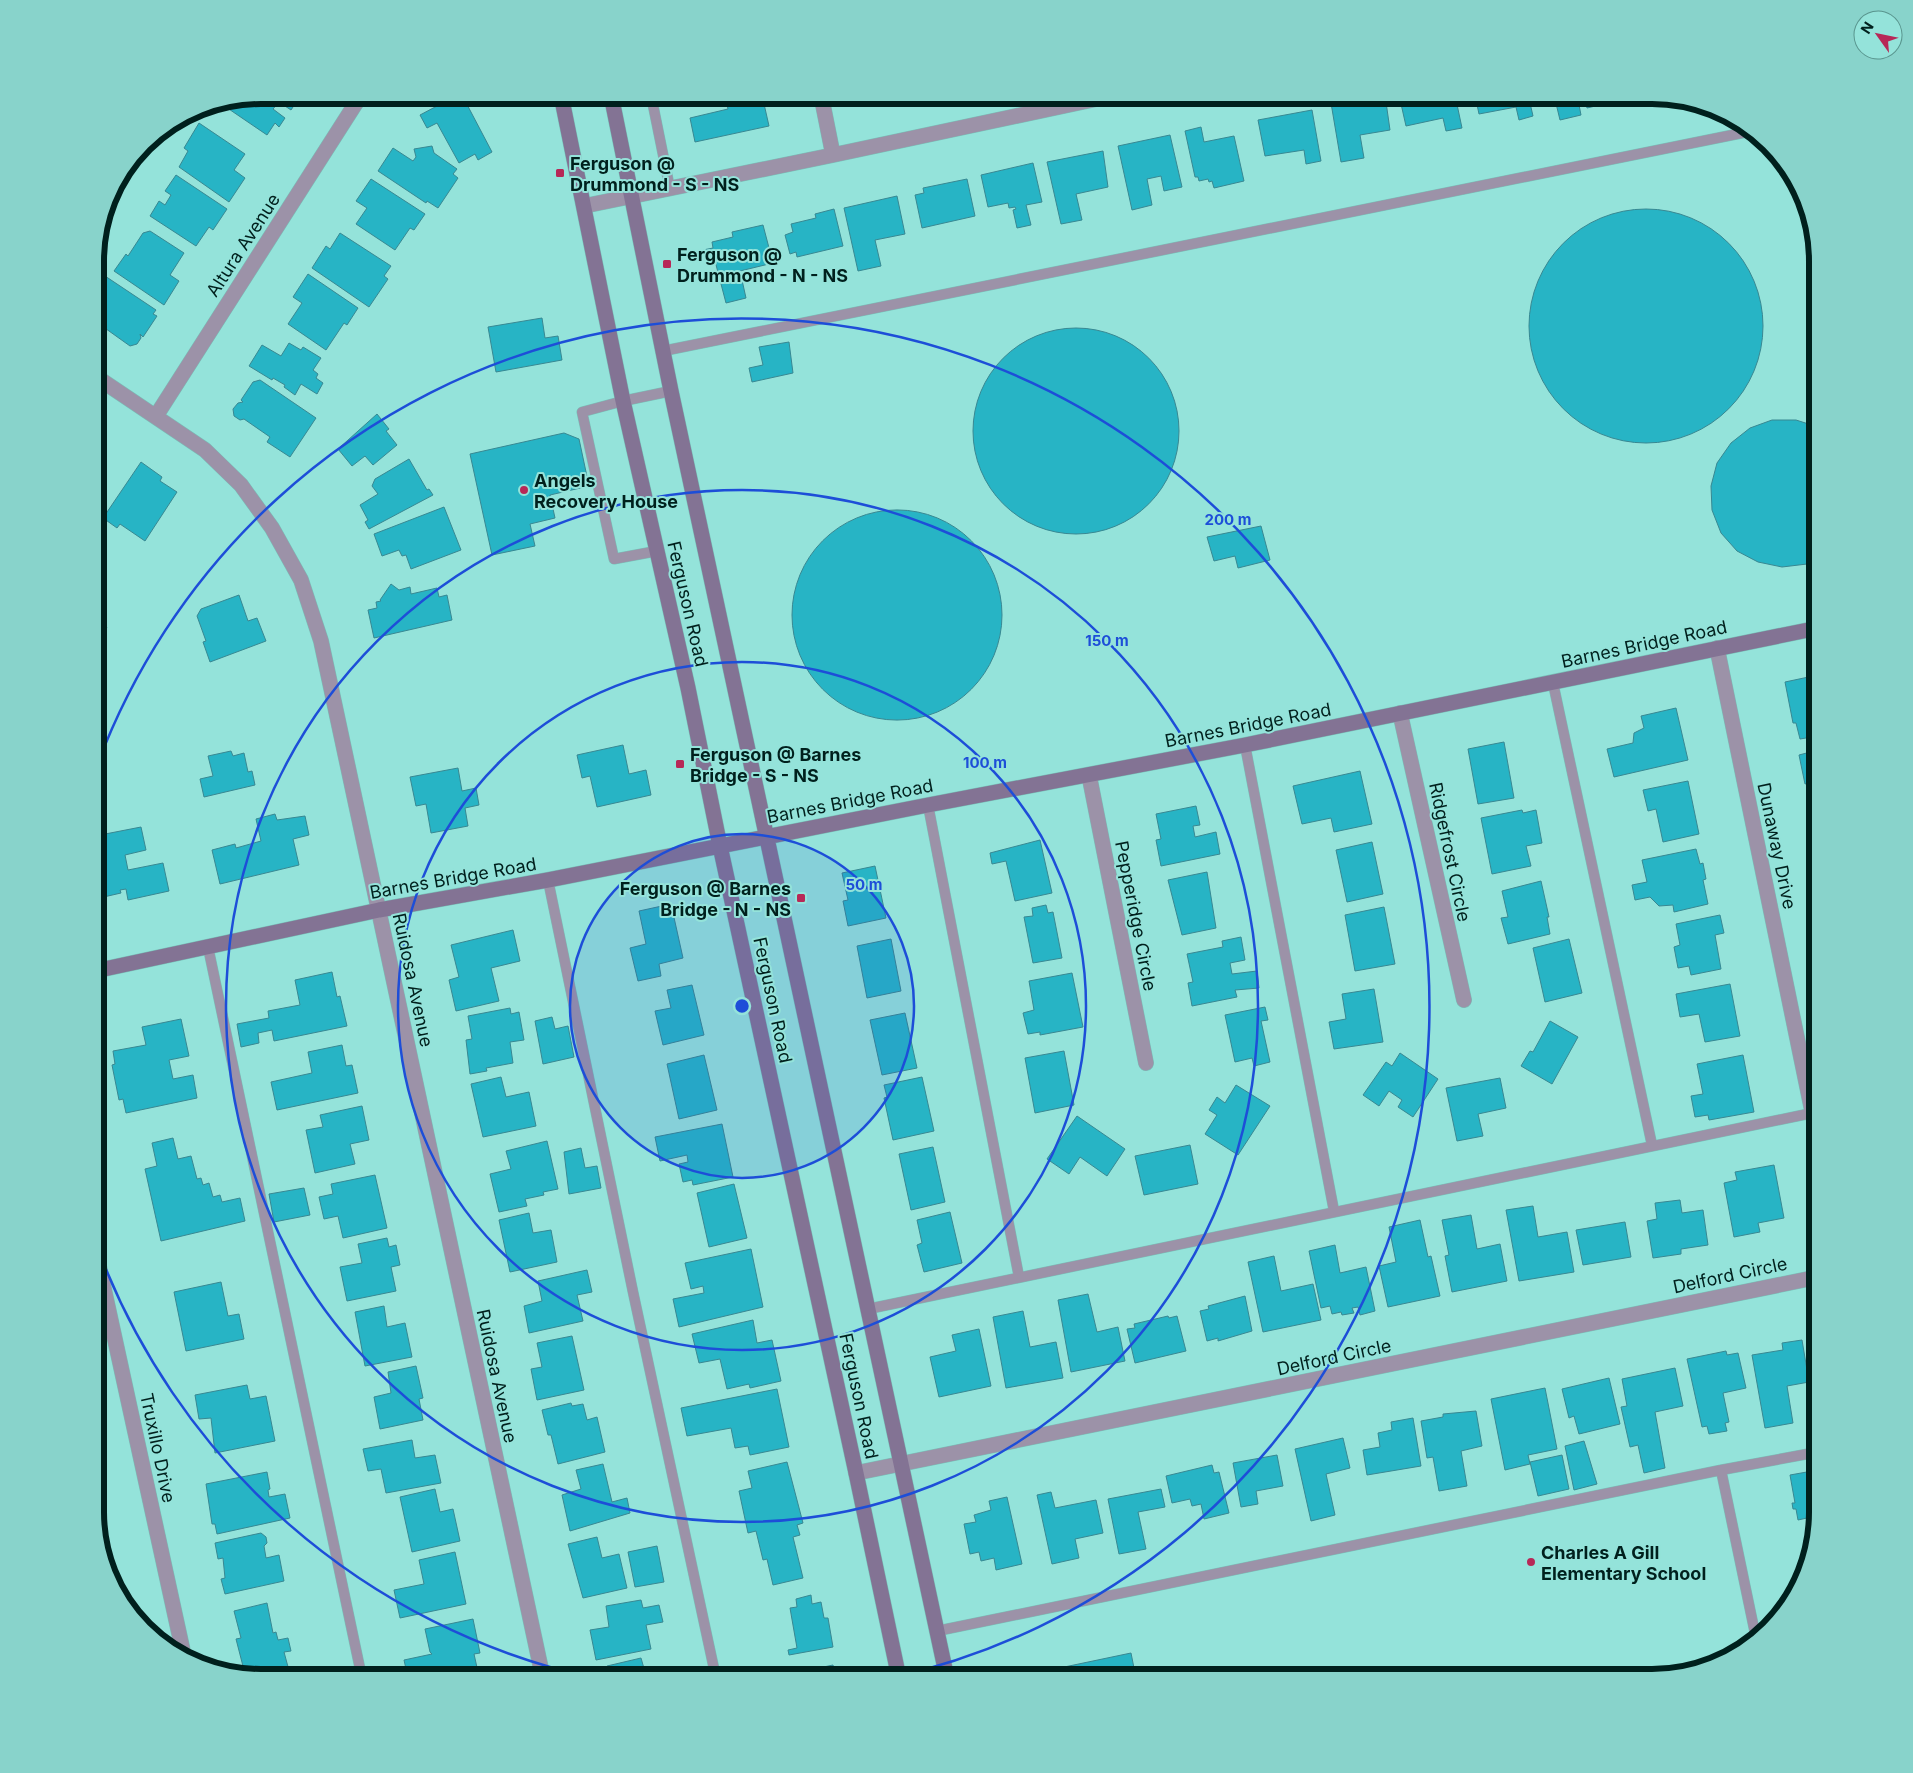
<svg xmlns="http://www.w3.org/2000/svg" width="1913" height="1773" viewBox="0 0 1913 1773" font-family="Inter,sans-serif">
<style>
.building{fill:#27b4c5;stroke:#388892}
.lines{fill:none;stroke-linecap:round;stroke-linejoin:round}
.lane-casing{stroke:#79c0b8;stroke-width:11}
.street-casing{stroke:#79c0b8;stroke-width:16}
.secondary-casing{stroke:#79c0b8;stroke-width:16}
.lane{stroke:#9c92a8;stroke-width:10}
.street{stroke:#9c92a8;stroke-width:15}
.secondary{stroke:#837394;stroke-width:15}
.ring{fill:none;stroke:#1d4ed8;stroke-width:2.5}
.poi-dot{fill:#b72857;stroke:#94e3da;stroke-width:2}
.labels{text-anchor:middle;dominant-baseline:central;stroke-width:4;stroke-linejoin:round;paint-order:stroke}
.poi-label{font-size:18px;font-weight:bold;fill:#00201d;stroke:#94e3da;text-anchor:start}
.street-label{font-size:18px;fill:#00201d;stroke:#94e3da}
.rim{fill:none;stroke:#00201d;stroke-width:6}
.centre{fill:#1d4ed8;stroke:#94e3da;stroke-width:2.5}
.ring-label{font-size:15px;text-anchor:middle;font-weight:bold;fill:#1d4ed8;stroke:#94e3da;stroke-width:4;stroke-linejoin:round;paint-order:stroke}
</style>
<rect width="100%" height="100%" fill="#94e3da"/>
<path class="building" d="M260,95H301L291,110L279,102L273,109L285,118L279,127L275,123L267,135L220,103Z
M431,95H462L492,152L478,160L475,154L459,163L437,123L427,128L420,115L437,106Z
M725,95H762L769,126L695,142L690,118L728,109Z
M1385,95L1390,130L1360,135L1364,158L1341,162L1331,103Z
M1399,95H1455L1462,128L1446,131L1443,118L1406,126Z
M1475,95H1531L1533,102L1530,103L1533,116L1519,120L1516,107L1479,114Z
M1554,95H1579H1577L1581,115L1560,120Z
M1584,95H1607L1608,103L1587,108Z
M1312,110L1321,161L1306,164L1304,150L1265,156L1258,120Z
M199,123L245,154L234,170L245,178L229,202L179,167L188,151L184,148Z
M1201,127L1204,142L1234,136L1244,181L1214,188L1212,181L1209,182L1208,179L1199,181L1198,177H1195L1185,131Z
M1170,135L1182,187L1164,191L1161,176L1147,179L1152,205L1132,210L1118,146Z
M432,146L434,153L457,169L453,174L458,178L438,208L427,201L426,203L378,171L393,148L413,161L416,157L414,149Z
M1103,151L1108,187L1076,194L1082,220L1061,224L1047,162Z
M1033,163L1042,202L1026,205L1031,225L1017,228L1013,210L1016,209L1015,207L1009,208L1008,203L988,207L981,175Z
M176,175L227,209L213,230L209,227L196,246L150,216L159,201L165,205L171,195L165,191Z
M371,179L425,214L414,230L410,228L395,250L356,224L367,208L356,201Z
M967,179L975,216L922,228L915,195L924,193L923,188Z
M897,196L905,234L875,240L881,266L858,271L844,208Z
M1529 326a117 117 0 1 1 234 0a117 117 0 1 1-234 0Z
M834,209L843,246L797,257L796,252L790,254L785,235L793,232L791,224L816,218L815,214Z
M763,225L773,263L740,271L746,298L726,303L715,261L707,263L703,250L713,248L712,242L733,237L732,232Z
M150,231L184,253L170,275L179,281L164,305L114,271L126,254L128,256L143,233Z
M340,233L391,266L384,276L388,279L369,307L312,268L326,246L330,249Z
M96,270L156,310L153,314L157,316L143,337L140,334L141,338L137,344L130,346L95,321Z
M308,274L358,308L347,325L344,323L326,350L288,324L302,303L293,297Z
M542,318L545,338L558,336L562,360L496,372L488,327Z
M973 431a103 103 0 1 1 206 0a103 103 0 1 1-206 0Z
M789,342L793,373L752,382L749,368L763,365L759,347Z
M289,343L301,350L303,347L321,358L313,370L318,374L316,378L323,383L317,394L301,384L295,395L284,387L285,385L273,378L272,380L249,366L262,345L281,356Z
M260,380L316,418L290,457L267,442L270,437L244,419L240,420L234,416L233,409L238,403L243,402L241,400L253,382Z
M377,414L389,429L386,431L397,445L373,465L365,456L352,466L338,449Z
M1772,420H1796L1818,427V558L1807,564L1782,567L1758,562L1737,551L1721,533L1712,510L1711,486L1717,463L1731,443L1750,428Z
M564,433L579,439L589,486L550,495L555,518L530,524L535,546L492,555L470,454Z
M409,459L427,490L429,489L433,495L369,529L365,522L368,520L360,505L378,494L372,486L375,479Z
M141,462L162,477L160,481L177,492L145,541L120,524L117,528L103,518Z
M444,507L461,550L411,569L406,555L402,556L399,550L382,556L374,534Z
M792 615a105 105 0 1 1 210 0a105 105 0 1 1-210 0Z
M1261,526L1270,560L1238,568L1235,556L1214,561L1207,537Z
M391,584L399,590L410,587L411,594L437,588L439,597L447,595L452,620L374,638L368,610L377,608L376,602L381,601L380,600Z
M239,595L248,621L257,618L266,641L210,662L203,642L206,641L197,616L201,609Z
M95,619L107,627L95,645Z
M1818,675V736L1800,739L1796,723H1793L1785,682Z
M1676,708L1688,760L1614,777L1607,749L1633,743L1634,733L1644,728L1641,716Z
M1504,742L1514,798L1478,804L1468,749Z
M623,745L629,774L646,770L651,795L597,807L590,776L582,778L577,755Z
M1818,750V805L1812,782L1805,784L1799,755Z
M231,751L233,756L244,753L248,772L252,771L255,785L204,797L200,779L213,776L208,756Z
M458,768L462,791L476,788L479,805L465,808L468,826L431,833L426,804L416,806L410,777Z
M1360,771L1372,824L1334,832L1331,818L1302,824L1293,786Z
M1688,781L1699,834L1663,842L1656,809L1648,811L1643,790Z
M1196,806L1200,825L1193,826L1195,837L1216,832L1220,854L1161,866L1156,840L1161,839L1156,814Z
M1522,810L1523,813L1536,810L1542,843L1526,846L1531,866L1492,874L1481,818Z
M275,814L277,820L305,816L309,835L293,839L299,865L220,884L212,850L235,844L236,848L261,841L256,819Z
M1818,826V857L1810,828Z
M141,827L146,850L125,855L128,870L163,863L169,891L128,900L126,889L120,890L121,893L95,899V836Z
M1040,840L1052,893L1015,901L1006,861L992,864L990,853Z
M1372,842L1383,894L1347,902L1336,850Z
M1696,849L1700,864L1703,863L1706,879L1703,880L1708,904L1674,912L1673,905L1659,906L1650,897L1635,900L1632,885L1647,882L1642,860Z
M875,866L886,918L848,926L843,901L848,900L842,873Z
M1207,872L1216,928L1182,935L1168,880Z
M1541,881L1549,917H1547L1550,934L1508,944L1501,918L1508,917L1502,891Z
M671,904L683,958L659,964L661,976L638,981L630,948L646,944L639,911Z
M1046,905L1048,913L1053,912L1062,958L1033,963L1024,917L1033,916L1032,908Z
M1384,907L1395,964L1355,971L1345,915Z
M1720,915L1724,933L1715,935L1721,969L1691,975L1689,966L1678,968L1674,947L1680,945L1676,924Z
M513,930L520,961L491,968L499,1001L456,1011L449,980L459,977L451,945Z
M1241,937L1245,960L1230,963L1232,974L1257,971L1259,988L1235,990L1237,997L1192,1006L1188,983L1193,982L1187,954L1223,947L1222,941Z
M891,939L901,991L867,998L857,946Z
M1569,939L1582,993L1545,1002L1533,948Z
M332,972L337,997L340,996L347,1026L274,1041L272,1030L258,1033L259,1043L241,1047L237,1024L269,1018L268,1011L300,1005L295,980Z
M1072,973L1083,1027L1040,1035V1032L1028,1034L1023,1013L1034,1010L1029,981Z
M1730,984L1740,1036L1705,1042L1699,1014L1680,1017L1676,994Z
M692,985L704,1035L663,1045L655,1011L671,1008L667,990Z
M1374,989L1383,1042L1334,1049L1329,1022L1346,1019L1342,994Z
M1265,1007L1268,1020L1261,1021L1270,1062L1254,1066L1252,1058L1235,1062L1225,1015Z
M510,1008L511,1014L519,1012L524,1040L510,1042L513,1063L486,1068L487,1071L470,1074L466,1040L472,1039L468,1016Z
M905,1013L917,1068L882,1075L870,1020Z
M552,1017L555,1029L568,1026L574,1057L543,1064L535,1021Z
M181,1019L189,1056L169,1060L173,1079L193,1075L197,1098L126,1113L123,1099L119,1100L112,1065L115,1064L113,1051L146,1045L142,1027Z
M1550,1021L1578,1037L1552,1084L1521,1066L1530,1051L1533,1052Z
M342,1045L346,1066L352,1065L358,1093L277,1110L271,1082L312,1073L308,1052Z
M1064,1051L1074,1105L1035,1113L1025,1058Z
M1400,1053L1438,1079L1413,1117L1398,1107L1402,1100L1389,1091L1379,1106L1363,1095L1386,1062L1392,1066Z
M704,1055L717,1110L679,1119L667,1064Z
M1743,1055L1754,1112L1709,1120L1708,1115L1695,1117L1691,1096L1703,1094L1697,1064Z
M501,1077L506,1097L529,1092L536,1126L483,1137L471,1084Z
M922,1077L934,1131L893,1140L884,1098L887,1097L884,1085Z
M1500,1078L1506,1108L1478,1114L1483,1136L1457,1141L1446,1088Z
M1236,1085L1270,1106L1238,1155L1205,1134L1217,1115L1209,1110L1217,1097L1225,1103Z
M362,1106L369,1140L350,1144L355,1164L315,1173L306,1130L323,1127L320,1115Z
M1077,1116L1125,1149L1107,1176L1080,1157L1069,1174L1047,1159Z
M722,1124L733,1177L693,1185L692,1180L683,1182L679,1164L688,1162L687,1155L660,1161L655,1137Z
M173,1138L178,1159L191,1156L197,1179L201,1178L203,1185L209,1183L213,1197L220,1195L222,1202L240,1198L245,1221L161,1241L145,1169L157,1166L152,1143Z
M547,1141L558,1189L543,1192L544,1195L525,1199L527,1206L499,1212L490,1174L511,1169L506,1151Z
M1190,1145L1198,1184L1144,1195L1135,1156Z
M933,1147L945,1202L911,1210L899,1154Z
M581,1148L585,1168L597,1166L601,1188L569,1194L564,1152Z
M1774,1165L1784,1218L1758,1223L1760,1232L1734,1237L1724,1183L1737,1180L1735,1172Z
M375,1175L387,1228L343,1238L338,1216L324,1219L319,1197L333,1194L331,1184Z
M734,1184L747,1238L709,1247L697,1193Z
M304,1188L310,1215L274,1222L269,1194Z
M1680,1200L1682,1213L1703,1210L1708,1245L1681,1249V1254L1653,1258L1647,1221L1657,1219L1655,1203Z
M1533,1206L1538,1237L1567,1232L1574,1272L1519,1281L1506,1210Z
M950,1212L962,1263L924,1272L917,1245L922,1243L917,1220Z
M529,1213L533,1233L551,1230L557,1262L510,1272L499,1220Z
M1471,1215L1477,1249L1500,1244L1507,1281L1452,1292L1445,1256L1449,1255L1442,1220Z
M1420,1220L1428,1257L1431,1256L1440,1296L1388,1307L1379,1266L1396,1262L1389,1227Z
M1625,1222L1631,1257L1583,1265L1576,1230Z
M387,1238L389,1247L396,1245L400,1265L391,1267L396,1291L347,1301L340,1267L362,1263L358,1244Z
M1335,1245L1340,1273L1366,1267L1375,1311L1360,1315L1358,1307L1352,1308L1354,1313L1342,1315L1341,1312L1332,1314L1330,1306L1321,1308L1309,1251Z
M751,1249L763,1307L679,1327L673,1299L704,1293L703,1286L691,1289L685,1263Z
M1274,1256L1281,1291L1313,1284L1321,1320L1263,1332L1248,1262Z
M587,1270L592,1292L577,1295L583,1321L529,1333L524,1306L542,1301L538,1281Z
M221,1282L228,1316L239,1314L244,1339L186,1351L174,1292Z
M1088,1294L1097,1332L1118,1327L1125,1361L1071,1372L1058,1300Z
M1245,1296L1252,1331L1218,1341V1338L1207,1341L1200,1311L1209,1309L1208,1306Z
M384,1306L387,1327L405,1323L412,1357L365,1366L355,1312Z
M1023,1311L1030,1347L1056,1342L1063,1378L1006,1388L993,1317Z
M1168,1316L1169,1318L1177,1316L1186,1351L1135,1363L1127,1329L1135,1328L1134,1324Z
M753,1320L757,1343L772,1340L781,1381L750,1388L749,1384L727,1389L720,1359L699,1363L692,1334Z
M979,1329L991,1386L939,1397L930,1357L956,1351L952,1335Z
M572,1336L584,1390L537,1400L531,1369L542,1367L537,1343Z
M1802,1340L1809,1382L1787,1386L1793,1423L1765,1428L1752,1355L1783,1350L1782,1343Z
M1726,1351L1727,1355L1738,1353L1746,1388L1723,1393L1729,1422L1725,1423L1727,1431L1709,1434L1707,1426L1702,1427L1687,1359Z
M416,1366L423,1398L419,1399L423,1420L380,1429L374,1397L391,1393L388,1372Z
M1675,1368L1683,1406L1655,1412L1665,1468L1644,1473L1638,1445L1630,1447L1621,1407L1627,1406L1622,1379Z
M1609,1378L1620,1424L1579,1434L1574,1416L1569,1418L1562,1389Z
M247,1385L250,1399L266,1396L275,1441L215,1453L211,1418L199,1419L195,1395Z
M1545,1388L1557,1449L1528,1455L1530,1464L1505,1470L1491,1399Z
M777,1389L789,1447L750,1455L748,1446L735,1448L731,1428L687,1436L681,1408Z
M571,1403L572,1406L583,1404L587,1420L597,1417L605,1452L558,1464L551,1435H548L542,1410Z
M1476,1411L1482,1446L1461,1451L1467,1486L1439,1491L1433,1457L1427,1458L1421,1421L1443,1417V1414Z
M1413,1418L1421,1466L1367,1475L1363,1450L1380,1447L1378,1433L1392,1430L1391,1422Z
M1343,1438L1350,1468L1326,1474L1335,1515L1311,1521L1295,1449Z
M412,1440L415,1458L435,1455L441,1483L386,1493L381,1469L368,1471L363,1449Z
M1584,1441L1597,1484L1574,1490L1565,1446Z
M1277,1455L1283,1486L1256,1491L1258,1504L1241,1507L1233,1463Z
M1562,1455L1569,1489L1538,1496L1530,1462Z
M787,1462L803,1523L797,1525L800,1535L793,1537L803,1578L773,1585L767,1559L763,1560L756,1531L748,1533L739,1491L752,1488L748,1471Z
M603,1464L612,1502L627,1498L630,1513L570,1531L562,1495L581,1489L576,1470Z
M1212,1465L1214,1473L1219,1472L1229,1513L1204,1519L1201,1504L1192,1506L1190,1499L1172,1503L1166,1476Z
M1818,1470V1513L1816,1522L1808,1524L1807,1518L1798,1520L1796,1509H1793L1792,1503H1795L1790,1475Z
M267,1472L270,1489L268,1490L269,1497L285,1494L290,1518L217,1534L215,1524H212L206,1484Z
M435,1489L440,1512L453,1509L460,1541L412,1552L400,1497Z
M1161,1489L1165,1507L1138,1512L1146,1549L1119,1554L1108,1499Z
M1051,1492L1055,1508L1096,1500L1103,1533L1075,1539L1079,1558L1052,1564L1037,1495Z
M1007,1497L1022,1564L996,1570L994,1558L981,1561L979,1552L970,1554L964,1524L976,1522L974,1515L991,1510L989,1501Z
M261,1533L266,1537L267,1543L264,1546L266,1558L279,1555L284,1581L225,1594L221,1579L225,1578L223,1558L218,1559L215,1543Z
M597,1537L602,1558L619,1554L627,1588L583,1598L568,1544Z
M1813,1538L1808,1562L1804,1540Z
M657,1546L664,1582L635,1587L628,1552Z
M455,1552L466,1604L400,1618L394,1590L424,1584L419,1560Z
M1806,1570L1805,1576L1799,1585L1797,1572Z
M811,1595L812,1604L821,1602L824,1618H828L833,1647L789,1655L788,1650L797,1648L790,1608L797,1607L796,1599Z
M641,1600L643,1608L659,1605L663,1622L646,1625L651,1649L596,1660L590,1630L609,1627L606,1606Z
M267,1603L273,1633L276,1632L278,1640L288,1638L291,1651L284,1652L291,1678H260L251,1676L250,1672L245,1674L236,1639L241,1638L234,1611Z
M473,1619L480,1653L474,1654L478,1672L450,1678H408L404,1660L432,1654L430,1652L425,1629Z
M1131,1653L1136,1678H1052L1050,1670Z
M641,1658L645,1672L657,1669L659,1678H610L607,1666Z
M833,1665L836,1678H801L800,1672Z"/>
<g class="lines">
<defs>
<path id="lane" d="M651,95L670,189
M663,351L1752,131
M657,551L614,559L582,412L623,401L671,391
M1553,683L1652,1145
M1245,745L1334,1211
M928,805L1019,1277
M548,880L633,1292L716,1678
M208,947L362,1678
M868,1309L1817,1112
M1721,1470L1756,1638
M937,1631L1721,1470L1818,1452"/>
<path id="street" d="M821,95L833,155
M584,206L833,155L1115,95
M95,376L205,450L241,485L272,528L301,580L321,641L543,1678
M156,416L356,103L363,95
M1717,648L1818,1140
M1400,713L1464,1000
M1089,775L1146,1063
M95,1248L184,1656
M856,1473L1818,1277"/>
<path id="secondary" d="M561,95L623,401L688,688L720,846L856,1473L899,1678
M611,95L671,391L947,1678
M95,971L379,910L548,880L928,805L1245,745L1818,628"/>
</defs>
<use href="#lane" class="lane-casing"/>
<use href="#street" class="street-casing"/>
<use href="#secondary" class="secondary-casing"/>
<use href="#lane" class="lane"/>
<use href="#street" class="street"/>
<use href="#secondary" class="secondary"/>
</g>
<circle cx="742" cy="1006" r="172" fill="#1d4ed8" fill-opacity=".12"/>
<g class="ring">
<circle cx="742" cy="1006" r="172"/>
<circle cx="742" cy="1006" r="344"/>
<circle cx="742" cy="1006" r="516"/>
<path d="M593 1678A688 688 0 0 1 95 1241M95 771A688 688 0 1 1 891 1678"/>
</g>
<g class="poi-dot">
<rect x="555" y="168" width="10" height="10" rx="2.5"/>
<rect x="662" y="259" width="10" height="10" rx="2.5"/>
<circle cx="524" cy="490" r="5"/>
<rect x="675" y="759" width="10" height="10" rx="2.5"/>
<rect x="796" y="893" width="10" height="10" rx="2.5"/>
<circle cx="1531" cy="1562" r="5"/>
</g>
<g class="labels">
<g class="poi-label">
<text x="570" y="163">Ferguson @<tspan x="570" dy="21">Drummond - S - NS</tspan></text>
<text x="677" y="254">Ferguson @<tspan x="677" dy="21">Drummond - N - NS</tspan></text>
<text x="534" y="480">Angels<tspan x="534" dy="21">Recovery House</tspan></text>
<text x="690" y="754">Ferguson @ Barnes<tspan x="690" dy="21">Bridge - S - NS</tspan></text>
<text x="791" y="888" text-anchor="end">Ferguson @ Barnes<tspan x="791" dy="21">Bridge - N - NS</tspan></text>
<text x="1541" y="1552">Charles A Gill<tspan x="1541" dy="21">Elementary School</tspan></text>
</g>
<g class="street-label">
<text transform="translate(243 245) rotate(-57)">Altura Avenue</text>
<text transform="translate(688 604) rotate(77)">Ferguson Road</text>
<text transform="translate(1644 644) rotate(-12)">Barnes Bridge Road</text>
<text transform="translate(1248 725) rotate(-11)">Barnes Bridge Road</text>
<text transform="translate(850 801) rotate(-11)">Barnes Bridge Road</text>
<text transform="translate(1777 846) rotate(78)">Dunaway Drive</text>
<text transform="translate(1450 852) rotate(78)">Ridgefrost Circle</text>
<text transform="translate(453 878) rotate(-10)">Barnes Bridge Road</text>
<text transform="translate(1136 916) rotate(79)">Pepperidge Circle</text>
<text transform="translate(413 980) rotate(78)">Ruidosa Avenue</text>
<text transform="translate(773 1000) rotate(78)">Ferguson Road</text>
<text transform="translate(1730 1275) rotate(-12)">Delford Circle</text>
<text transform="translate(1334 1357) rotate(-12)">Delford Circle</text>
<text transform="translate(497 1376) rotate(78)">Ruidosa Avenue</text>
<text transform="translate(859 1396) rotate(78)">Ferguson Road</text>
<text transform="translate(158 1448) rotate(78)">Truxillo Drive</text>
</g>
</g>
<path d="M0 0H1913V1773H0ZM261 104H1652A157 157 0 0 1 1809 261V1512A157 157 0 0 1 1652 1669H261A157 157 0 0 1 104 1512V261A157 157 0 0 1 261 104Z" fill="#88d3cb" fill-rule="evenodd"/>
<path class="rim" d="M261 104H1652A157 157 0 0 1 1809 261V1512A157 157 0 0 1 1652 1669H261A157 157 0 0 1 104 1512V261A157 157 0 0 1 261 104Z"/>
<circle cx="742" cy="1006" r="8" class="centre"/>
<g class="ring-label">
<text x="1228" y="525">200 m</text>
<text x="1107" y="646">150 m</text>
<text x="985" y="768">100 m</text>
<text x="864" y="890">50 m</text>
</g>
<g transform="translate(1878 35) rotate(303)"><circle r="24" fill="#94e3da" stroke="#59958e"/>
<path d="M0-4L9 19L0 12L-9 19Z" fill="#b72857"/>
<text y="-8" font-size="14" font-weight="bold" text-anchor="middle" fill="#00201d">N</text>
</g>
</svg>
